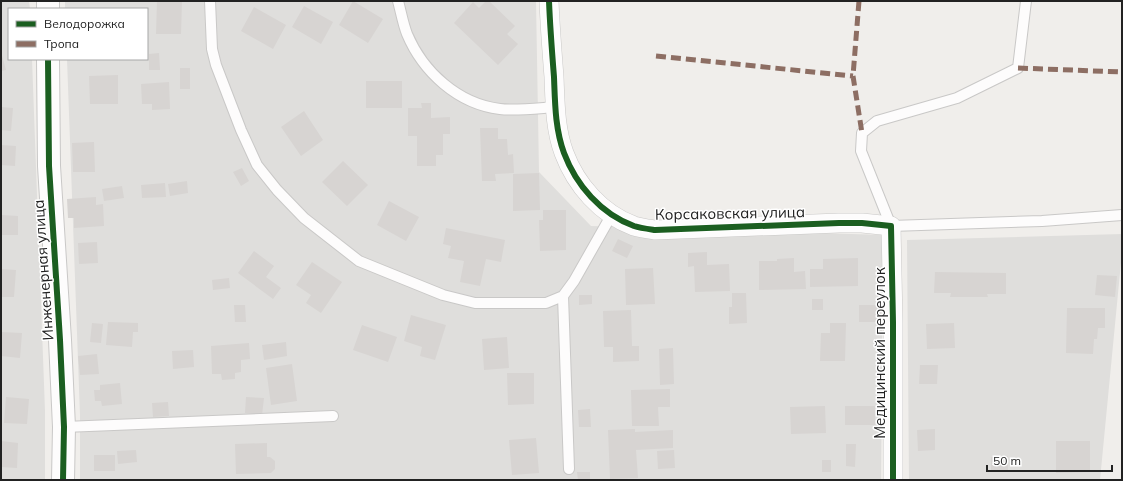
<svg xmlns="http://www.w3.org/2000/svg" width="1123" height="481" viewBox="0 0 1123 481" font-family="Mulish,sans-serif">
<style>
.residential{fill:#dfdedc}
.building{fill:#d7d4d2}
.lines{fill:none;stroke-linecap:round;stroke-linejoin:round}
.service-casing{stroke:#c9c8c7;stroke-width:12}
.minor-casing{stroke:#c9c8c7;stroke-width:20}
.tertiary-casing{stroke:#c9c8c7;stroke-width:24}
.service{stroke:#fdfcfc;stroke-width:10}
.minor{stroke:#fdfcfc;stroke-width:19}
.tertiary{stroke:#fdfcfc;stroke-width:22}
.quiet{stroke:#8d6e63;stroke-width:5;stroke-dasharray:10 5;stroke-linecap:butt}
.cycleway-casing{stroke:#fff;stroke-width:8}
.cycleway{stroke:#1b5e20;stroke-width:6}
.labels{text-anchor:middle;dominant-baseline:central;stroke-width:3;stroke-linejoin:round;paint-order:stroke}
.street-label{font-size:15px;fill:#222;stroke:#fff}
</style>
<rect width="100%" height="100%" fill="#f0eeeb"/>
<path class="residential" d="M1,1H29L30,9H9V59H32L45,411V480H1Z
M65,1H536L539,172L591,226L883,235L881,480H80V415L67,59H147V9H65Z
M1122,234V252L1100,480H909L907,240Z"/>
<path class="building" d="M157,1H182L181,34H156Z
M353,1L383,19L368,43L339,25Z
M486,1H489L515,26L507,34L518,44L498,65L454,23L473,2L479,8Z
M304,6L333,22L321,44L292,27Z
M254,7L286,25L273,49L241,31Z
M1,52L6,70L1,71Z
M159,53L160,70H149V54Z
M180,68H190V89H180Z
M118,75V104H90L89,76Z
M366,81H402V108H366Z
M169,82L170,109L152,110V104H142L141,84Z
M421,103H431V118L450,117V134H443V155H436V166H417V136H408V108H422Z
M1,107L13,108L11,131L1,130Z
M304,111L323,140L301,156L281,127Z
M480,128H498V139H507L508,155L513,154L514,173L495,174L496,181H482Z
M94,142L95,172H73L72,143Z
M1,145L16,146L15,166L1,165Z
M343,161L368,185L347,206L322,182Z
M242,168L249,181L241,186L233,172Z
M539,173L540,210L513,211V174Z
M187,181L188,193L170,196L168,184Z
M165,183L166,197L142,198L141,185Z
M122,186L124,198L104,201L102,189Z
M96,197V205L103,204L104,226L74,228V218H68L67,199Z
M389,201L419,217L406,241L377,225Z
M543,210H566V250L540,251L539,220H543Z
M1,215L18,216V235H1Z
M446,228L505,240L501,262L486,259L480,286L460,282L464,261L448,258L451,246L443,244Z
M618,239L633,246L627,258L612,251Z
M97,242L98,263L79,264L78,243Z
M254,251L274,266L266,277L281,288L273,299L238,273Z
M707,252V265L729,264L730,291L695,292L694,266L688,267V253Z
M794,258V272L805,271L806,289L759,290V261H777V259Z
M858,258V286L810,287V269H823V259Z
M312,262L342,282L321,313L306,303L311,295L296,285Z
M653,268L655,304L626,305L625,269Z
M1,269L16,270L14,297H1Z
M935,272L1006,273V294H987L988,297H950L951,293H934Z
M1097,275L1117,276L1115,297L1095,295Z
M229,278L230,288L213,290L212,280Z
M732,293H746L747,323L729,324V307H732Z
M579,295H592V304L579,305Z
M812,299H823V310H812Z
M234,305H245L246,322H235Z
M859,305H881V322H859Z
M1067,308H1105V328H1098L1097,339H1094L1093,354L1066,353Z
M631,310L632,346H639V361L613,362V347H604L603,311Z
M411,315L446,325L435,360L420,356L422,347L404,341Z
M108,322L138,323V332H133L132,347L106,345Z
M92,323L103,324L101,343L90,342Z
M830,323H846L845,361H820L821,333H830Z
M954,323L955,348L927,349L926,324Z
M362,325L397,337L388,362L353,350Z
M1,332L22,333L20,358L1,356Z
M507,337L509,368L484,370L482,339Z
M286,342L287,356L264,360L262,345Z
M249,343L250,359L241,360V372L235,373V379L222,380L221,374H212L211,346Z
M673,348L674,384L660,385L659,349Z
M193,350L194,367L173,369L172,351Z
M97,354L99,374L80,375L78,356Z
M292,364L297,401L271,405L266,368Z
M920,365H938L937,384H919Z
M507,373H534V404L508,405Z
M120,383L122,404L102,406L101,401H95L94,390H100V385Z
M670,389V407H658L659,426H632L631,390Z
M6,397L29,399L27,424L4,423Z
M246,397L264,398L262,415L245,413Z
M168,402L169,416L153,417L152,403Z
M825,406L826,433L791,434L790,407Z
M845,406H875V425H845Z
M590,409L591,427H579L578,410Z
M635,429V432L673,430V448L636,450L638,478L610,479L608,430Z
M935,429V450L918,451L917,430Z
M536,438L539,473L512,475L509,440Z
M1,441L18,443L17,468L1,467Z
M1056,441H1090V472L1056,473Z
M267,443V457H270L275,461V469L271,473L236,474L235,444Z
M846,444H856L855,467L846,466Z
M136,450L137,462L118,464L117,451Z
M674,450L675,468L658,469L657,451Z
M94,455H115V471H94Z
M1008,456V470L991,471V457Z
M822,460H831V472H822Z
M577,472H590V480H578Z"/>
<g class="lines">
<defs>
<path id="service" d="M210,1L212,49L216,65L241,130L257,165L277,190L304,218L359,261L443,295L475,303H546L563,296L574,281L612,214
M398,1C401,12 403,24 407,34C423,72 458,104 500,109C515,111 540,108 556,107
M1026,1L1018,68L957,98L877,121L862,133L861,151L891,226L1042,221L1122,215
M563,296L569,469
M64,427L333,416"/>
<path id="minor" d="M549,1C550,26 552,52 554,77C555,102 555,129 564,153C576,185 601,214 634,226C640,228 648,229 655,230L839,223H862L891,226L893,322V480"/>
<path id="tertiary" d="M48,1V9
M48,59L49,166L60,340L64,427L63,480"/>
</defs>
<use href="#service" class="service-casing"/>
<use href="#minor" class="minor-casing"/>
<use href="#tertiary" class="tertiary-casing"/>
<use href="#service" class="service"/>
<use href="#minor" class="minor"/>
<use href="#tertiary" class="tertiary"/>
<path class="quiet" d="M859,1L853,76L862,133
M656,56L853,76
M1018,68L1122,72"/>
<defs>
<path id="cycleway" d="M549,1C550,26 552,52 554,77C555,102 555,129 564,153C576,185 601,214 634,226C640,228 648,229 655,230L839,223H862L891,226L893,322V480
M48,59L49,166L60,340L64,427L63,480"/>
</defs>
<use href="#cycleway" class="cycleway-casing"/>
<use href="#cycleway" class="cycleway"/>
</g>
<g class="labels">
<g class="street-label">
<text transform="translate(730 213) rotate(-1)">Корсаковская улица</text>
<text transform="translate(43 270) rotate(-94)">Инженерная улица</text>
<text transform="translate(879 353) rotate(-90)">Медицинский переулок</text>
</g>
</g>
<rect width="1123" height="481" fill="none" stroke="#222222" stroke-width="4"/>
<rect x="8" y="8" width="140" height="52" fill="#ffffff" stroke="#a7a7a7"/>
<rect x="16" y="21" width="20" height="6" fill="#1b5e20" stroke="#a7a7a7"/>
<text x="44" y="28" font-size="12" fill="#222222">Велодорожка</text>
<rect x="16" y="41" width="20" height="6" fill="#8d6e63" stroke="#a7a7a7"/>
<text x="44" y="48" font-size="12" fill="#222222">Тропа</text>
<path d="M987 465v6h125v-6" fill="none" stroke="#222222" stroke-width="2"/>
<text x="993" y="465" font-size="12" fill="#222222" stroke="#ffffff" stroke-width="3" paint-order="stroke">50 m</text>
</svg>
